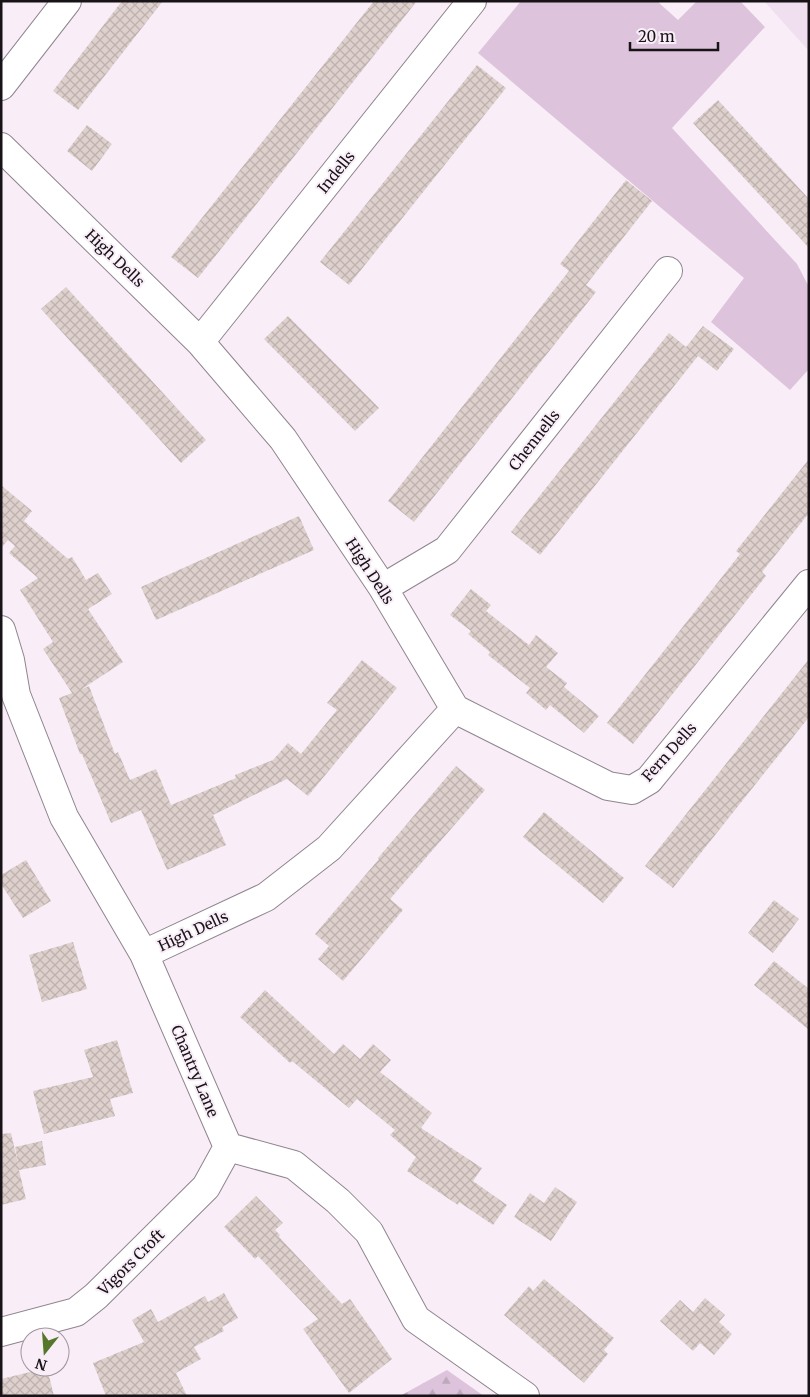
<svg xmlns="http://www.w3.org/2000/svg" width="810" height="1397" viewBox="0 0 810 1397" font-family="Merriweather,serif">
<style>
.built{fill:#efdfef}
.green{fill:#ddc4dc}
.forest{fill:url(#forest-firs)}
.building{fill:url(#building-cross-hatch)}
.lines{fill:none;stroke-linecap:round;stroke-linejoin:round}
.minor-casing{stroke:#8f858e;stroke-width:30}
.minor{stroke:#fff;stroke-width:28}
.labels{text-anchor:middle;dominant-baseline:central;stroke-width:4;stroke-linejoin:round;paint-order:stroke}
.street-label{font-size:15px;fill:#171317;stroke:#f9eef8}
</style>
<defs>
<pattern id="forest-firs" width="22" height="20" patternUnits="userSpaceOnUse" patternTransform="scale(1.25)"><rect width="22" height="20" fill="#ddc4dc"/><path d="M5 1l3.5 6h-7zM16 11l3.5 6h-7z" fill="#bda8bc"/></pattern>
<pattern id="building-cross-hatch" width="8" height="8" patternUnits="userSpaceOnUse" patternTransform="scale(1.25)"><rect width="8" height="8" fill="#ded0cc"/><path d="M0 0l8 8M0 8l8-8" fill="none" stroke="#beb2ae"/></pattern>
</defs>
<rect width="100%" height="100%" fill="#f9eef8"/>
<path class="built" d="M764,1H809V51Z"/>
<path class="green" d="M521,1H657L678,20L697,1H740L765,27L672,128L797,264L809,287V369L790,390L711,322L744,278L478,53Z"/>
<path class="forest" d="M447,1370L484,1396H400Z"/>
<path class="building" d="M122,1H163L78,110L53,91Z
M374,1H417L198,278L171,257Z
M477,65L506,88L349,285L320,262Z
M718,100L809,199V248L693,123Z
M87,125L112,144L92,171L67,151Z
M626,180L652,201L586,285L596,292L414,522L388,501L569,271L560,264Z
M66,287L206,440L181,463L41,309Z
M288,316L379,408L355,431L264,339Z
M703,326L734,349L717,371L698,356L540,555L511,532L669,333L686,347Z
M809,459V513L762,572L766,576L633,744L607,723L722,577L740,554L736,551Z
M1,485L32,511L24,521L68,559L72,557L86,580L98,573L112,594L88,609L123,662L82,689L89,686L115,754L118,752L130,780L156,769L171,805L236,778L235,775L273,760L288,743L301,754L337,710L327,703L362,660L397,688L308,796L287,779L213,815L226,845L167,870L141,810L111,823L82,754H80L59,698L72,693L43,649L53,642L20,590L38,578L9,553L15,546L8,540L1,548Z
M299,516L314,550L156,620L141,587Z
M471,589L491,605L486,611L529,645L536,635L558,653L546,667L567,683L564,687L599,716L584,733L550,705L546,710L526,693L530,688L488,655L490,652L468,634L471,631L450,615Z
M809,659V717L673,888L645,866Z
M456,766L485,790L390,899L403,910L343,981L318,959L329,946L315,934L379,859L378,858Z
M544,812L624,878L603,903L523,837Z
M26,860L51,901L23,918L1,884V875Z
M774,900L799,919L773,953L748,933Z
M73,942L87,989L42,1002L29,955Z
M774,961L809,989V1030L754,985Z
M265,990L334,1054L343,1044L360,1059L373,1044L391,1060L380,1072L432,1113L421,1128L482,1168L473,1181L507,1205L493,1225L459,1202L458,1205L407,1171L416,1157L390,1135L395,1130L357,1099L349,1108L292,1061L290,1063L240,1017Z
M117,1040L133,1093L110,1099L115,1116L44,1134L33,1091L93,1077L84,1050Z
M11,1133L19,1168L15,1147L42,1141L46,1165L19,1170L26,1199L1,1205V1134Z
M555,1187L577,1202L551,1241L514,1217L530,1193L544,1203Z
M256,1196L283,1223L275,1230L280,1235L279,1237L342,1304L350,1299L392,1359L349,1393L303,1329L318,1319L258,1256L255,1259L224,1227Z
M544,1279L614,1338L604,1350L608,1354L584,1383L504,1315L529,1286L533,1291Z
M224,1293L238,1318L222,1327L224,1331L194,1347L201,1359L176,1373L187,1396H106L93,1363L144,1342L132,1320L151,1309L158,1322L205,1296L208,1302Z
M705,1298L725,1315L719,1322L732,1334L714,1355L700,1343L693,1351L660,1321L680,1300L693,1312Z
M47,1368L54,1396H1V1379Z"/>
<g class="lines">
<defs>
<path id="minor" d="M1,86L67,1
M1,147L200,342L283,439L383,588L455,709L329,848L266,897L144,954
M200,342L472,1
M383,588L447,550L668,271
M1,630L10,660L16,695L64,817L144,954L228,1147L294,1165L338,1201L369,1232L416,1319L525,1396
M455,709L608,786L632,790L649,780L809,584
M1,1332L76,1312L96,1296L206,1187L228,1147"/>
</defs>
<use href="#minor" class="minor-casing"/>
<use href="#minor" class="minor"/>
</g>
<g class="labels">
<g class="street-label">
<text transform="translate(336 172) rotate(-51)">Indells</text>
<text transform="translate(115 258) rotate(44)">High Dells</text>
<text transform="translate(534 440) rotate(-52)">Chennells</text>
<text transform="translate(370 571) rotate(57)">High Dells</text>
<text transform="translate(669 752) rotate(-48)">Fern Dells</text>
<text transform="translate(193 931) rotate(-25)">High Dells</text>
<text transform="translate(195 1071) rotate(67)">Chantry Lane</text>
<text transform="translate(131 1262) rotate(-45)">Vigors Croft</text>
</g>
</g>
<rect width="810" height="1397" fill="none" stroke="#171317" stroke-width="5"/>
<g transform="translate(45 1352) rotate(197)"><circle r="24" fill="#f9eef8" stroke="#9f969e"/>
<path d="M0-4L9 19L0 12L-9 19Z" fill="#56762c"/>
<text y="-8" font-size="14" font-weight="bold" text-anchor="middle" fill="#171317">N</text>
</g>
<path d="M630 42v8h88v-8" fill="none" stroke="#171317" stroke-width="2.5"/>
<text x="638" y="42" font-size="15" fill="#171317" stroke="#f9eef8" stroke-width="4" paint-order="stroke">20 m</text>
</svg>
